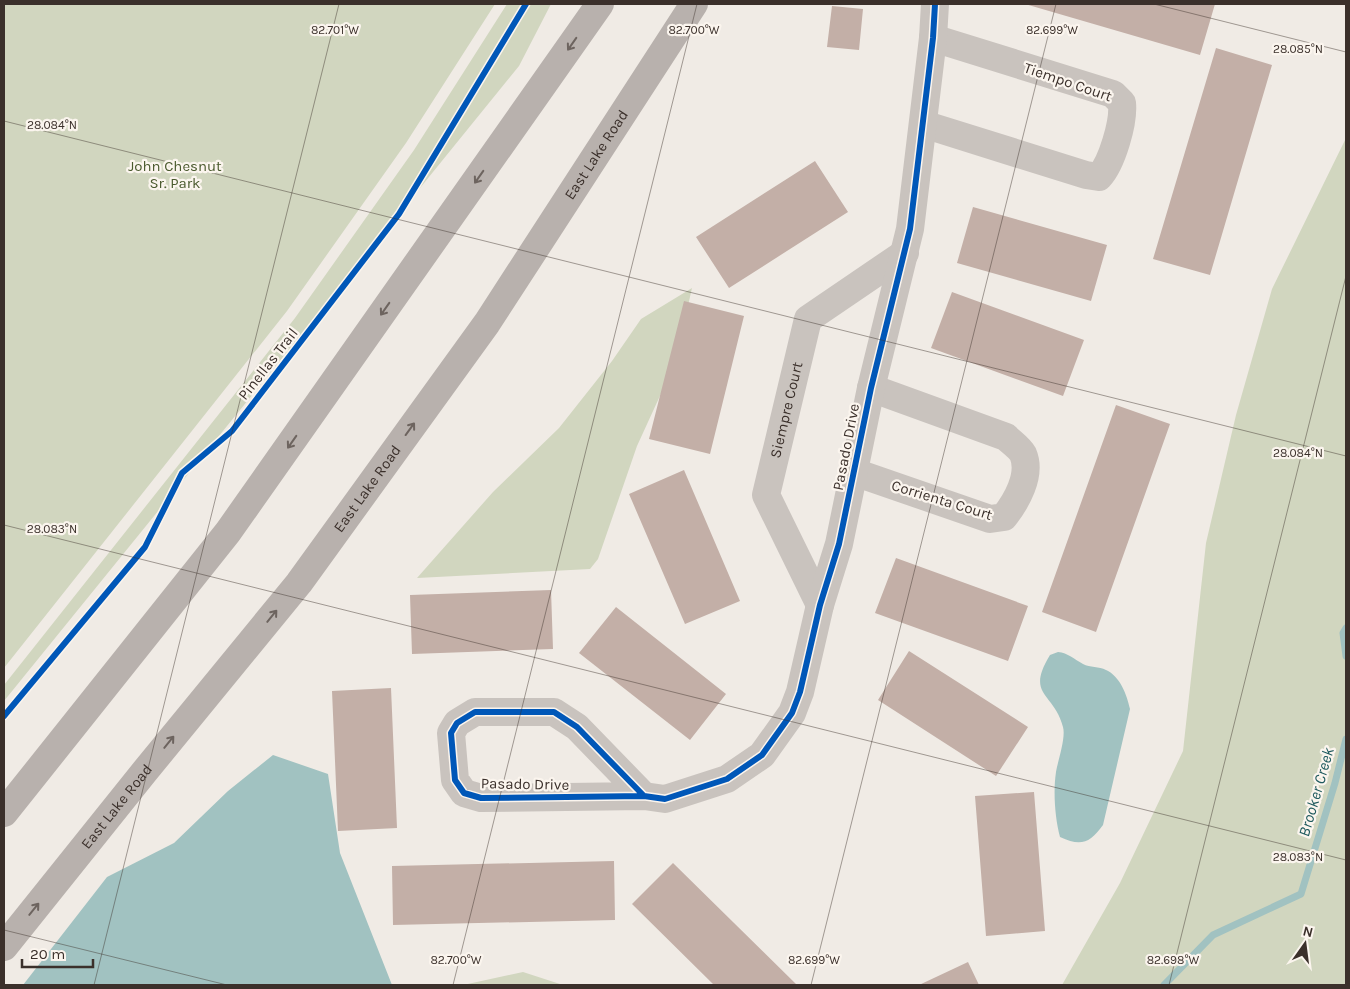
<svg xmlns="http://www.w3.org/2000/svg" width="1350" height="989" viewBox="0 0 1350 989" font-family="Karla,sans-serif">
<style>
.green{fill:#d1d6bf}
.water{fill:#a1c2c1}
.lines{fill:none;stroke-linecap:round;stroke-linejoin:round}
.stream{stroke:#a1c2c1;stroke-width:7}
.building{fill:#c3afa7}
.minor{stroke:#c9c3be;stroke-width:28}
.major{stroke:#b8b1ad;stroke-width:28}
.cycleway-casing{stroke:#fbf5ee;stroke-width:9}
.cycleway{stroke:#0057b8;stroke-width:6}
.oneway{stroke:#6d645f}
.ticks{fill:none;stroke:#3b302b;stroke-width:1;stroke-opacity:0.45}
.labels{text-anchor:middle;dominant-baseline:central;stroke-width:4.5;stroke-linejoin:round;paint-order:stroke}
.street-label{font-size:15px;fill:#3b302b;stroke:#fbf5ee}
.park-label{font-size:15px;fill:#4a5a2e;stroke:#fbf5ee}
.water-label{font-size:16px;font-style:italic;fill:#1f5a5e;stroke:#fbf5ee}
.ticks-label{font-size:12px;text-anchor:middle;fill:#3b302b;stroke:#fbf5ee;stroke-width:4.5;stroke-linejoin:round;paint-order:stroke}
</style>
<rect width="100%" height="100%" fill="#f0ebe5"/>
<path class="green" d="M4,4H495L406,143L287,311L4,668Z
M507,4H551L519,66L4,701V685L295,318L414,150Z
M1346,138V985H1062L1120,883L1183,751L1206,543L1236,415L1272,289Z
M692,288L675,363L637,446L598,559L590,569L417,578L493,492L559,428L612,361L641,319Z
M523,972L563,985H463Z"/>
<path class="water" d="M1058,652C1068,653 1074,659 1083,664C1090,668 1099,666 1106,670C1120,676 1127,695 1130,709L1103,825C1090,843 1081,847 1060,837C1055,818 1053,792 1056,772C1058,760 1066,738 1063,727C1054,692 1025,696 1050,655Z
M273,755L328,774L340,853L392,985H23L107,877L174,843L228,791Z"/>
<g class="lines">
<path class="stream" d="M1346,628L1343,633L1346,656
M1164,985L1213,935L1301,894L1335,783L1346,739"/>
</g>
<path class="building" d="M1025,4H1215L1200,55Z
M832,6L863,9L859,50L827,47Z
M1216,48L1272,65L1210,275L1153,259Z
M815,161L848,212L729,288L696,237Z
M973,207L1107,245L1091,301L957,263Z
M952,292L1084,340L1063,396L931,348Z
M684,301L744,316L710,454L649,439Z
M1116,405L1170,424L1096,632L1042,612Z
M684,470L740,601L685,624L629,494Z
M896,558L1028,606L1008,661L875,613Z
M551,590L553,649L412,654L410,595Z
M616,607L726,694L690,740L579,653Z
M909,651L1028,727L996,776L878,700Z
M391,688L397,828L338,831L332,691Z
M1034,792L1045,931L986,936L975,796Z
M614,861L615,920L393,925L392,866Z
M673,863L797,985H714L632,904Z
M968,962L979,985H919Z"/>
<g class="lines">
<g class="minor">
<path d="M923,124L1086,175L1099,177C1112,163 1124,122 1122,103L1113,94L933,38"/>
<path d="M854,472L990,519L1004,517C1016,502 1032,475 1023,454C1020,448 1011,442 1006,437L871,388"/>
<path id="s1" d="M820,605L766,495L808,319L905,253"/>
<path d="M644,796L577,727L554,712H475L457,723L451,733L455,780L464,793L481,798L644,796L665,799L727,779L762,755L792,713L800,692L820,605L839,544L871,388L910,229L933,38L935,4"/>
</g>
<g class="major">
<path d="M4,813L228,532L600,4"/>
<path id="s2" d="M4,947L145,771L299,583L487,323L694,4"/>
</g>
<defs>
<path id="cycleway" d="M4,716L145,547L182,473L232,431L399,214L526,4
M644,796L577,727L554,712H475L457,723L451,733L455,780L464,793L481,798L644,796L665,799L727,779L762,755L792,713L800,692L820,605L839,544L871,388L910,229L933,38L935,4"/>
</defs>
<use href="#cycleway" class="cycleway-casing"/>
<use href="#cycleway" class="cycleway"/>
</g>
<defs><path id="oneway-shaft" d="M-6 0H5M1.5-3L5.5 0L1.5 3" fill="none" stroke-width="1.6" stroke-linecap="round" stroke-linejoin="round" transform="scale(1.25)"/></defs>
<g class="oneway">
<use href="#oneway-shaft" transform="translate(572 44) rotate(125)"/>
<use href="#oneway-shaft" transform="translate(479 177) rotate(125)"/>
<use href="#oneway-shaft" transform="translate(385 309) rotate(125)"/>
<use href="#oneway-shaft" transform="translate(410 429) rotate(-54)"/>
<use href="#oneway-shaft" transform="translate(292 442) rotate(125)"/>
<use href="#oneway-shaft" transform="translate(272 616) rotate(-51)"/>
<use href="#oneway-shaft" transform="translate(169 742) rotate(-51)"/>
<use href="#oneway-shaft" transform="translate(34 909) rotate(-51)"/>
</g>
<path class="ticks" d="M1154,4L1346,52M4,121L1346,456M4,525L1346,860M4,930L227,985M94,985L339,4M453,985L697,4M811,985L1056,4M1169,985L1346,276"/>
<g class="labels">
<g class="street-label">
<text transform="translate(1068 82) rotate(19)">Tiempo Court</text>
<text stroke="none"><textPath href="#s2" startOffset="990">East Lake Road</textPath></text>
<text transform="translate(268 364) rotate(-52)">Pinellas Trail</text>
<text stroke="none"><textPath href="#s1" startOffset="210">Siempre Court</textPath></text>
<text transform="translate(846 447) rotate(-79)">Pasado Drive</text>
<text stroke="none"><textPath href="#s2" startOffset="585">East Lake Road</textPath></text>
<text transform="translate(942 500) rotate(17)">Corrienta Court</text>
<text transform="translate(525 784) rotate(1)">Pasado Drive</text>
<text stroke="none"><textPath href="#s2" startOffset="180">East Lake Road</textPath></text>
</g>
<g class="park-label">
<text x="175" y="166">John Chesnut<tspan x="175" dy="17">Sr. Park</tspan></text>
</g>
<g class="water-label">
<text transform="translate(1316 792) rotate(-74)">Brooker Creek</text>
</g>
</g>
<g class="ticks-label">
<text x="335" y="34">82.701°W</text>
<text x="694" y="34">82.700°W</text>
<text x="1052" y="34">82.699°W</text>
<text x="1298" y="53">28.085°N</text>
<text x="52" y="129">28.084°N</text>
<text x="1298" y="457">28.084°N</text>
<text x="52" y="533">28.083°N</text>
<text x="1298" y="861">28.083°N</text>
<text x="456" y="964">82.700°W</text>
<text x="814" y="964">82.699°W</text>
<text x="1173" y="964">82.698°W</text>
</g>
<rect width="1350" height="989" fill="none" stroke="#3b302b" stroke-width="10"/>
<g transform="translate(1305 944) rotate(14)" stroke="#fbf5ee" stroke-width="4" paint-order="stroke">
<path d="M0-4L9 19L0 12L-9 19Z" fill="#3b302b"/>
<text y="-8" font-size="14" font-weight="bold" text-anchor="middle" fill="#3b302b">N</text>
</g>
<path d="M22 959v8h71v-8" fill="none" stroke="#3b302b" stroke-width="2.5"/>
<text x="30" y="959" font-size="15" fill="#3b302b" stroke="#fbf5ee" stroke-width="4" paint-order="stroke">20 m</text>
</svg>
